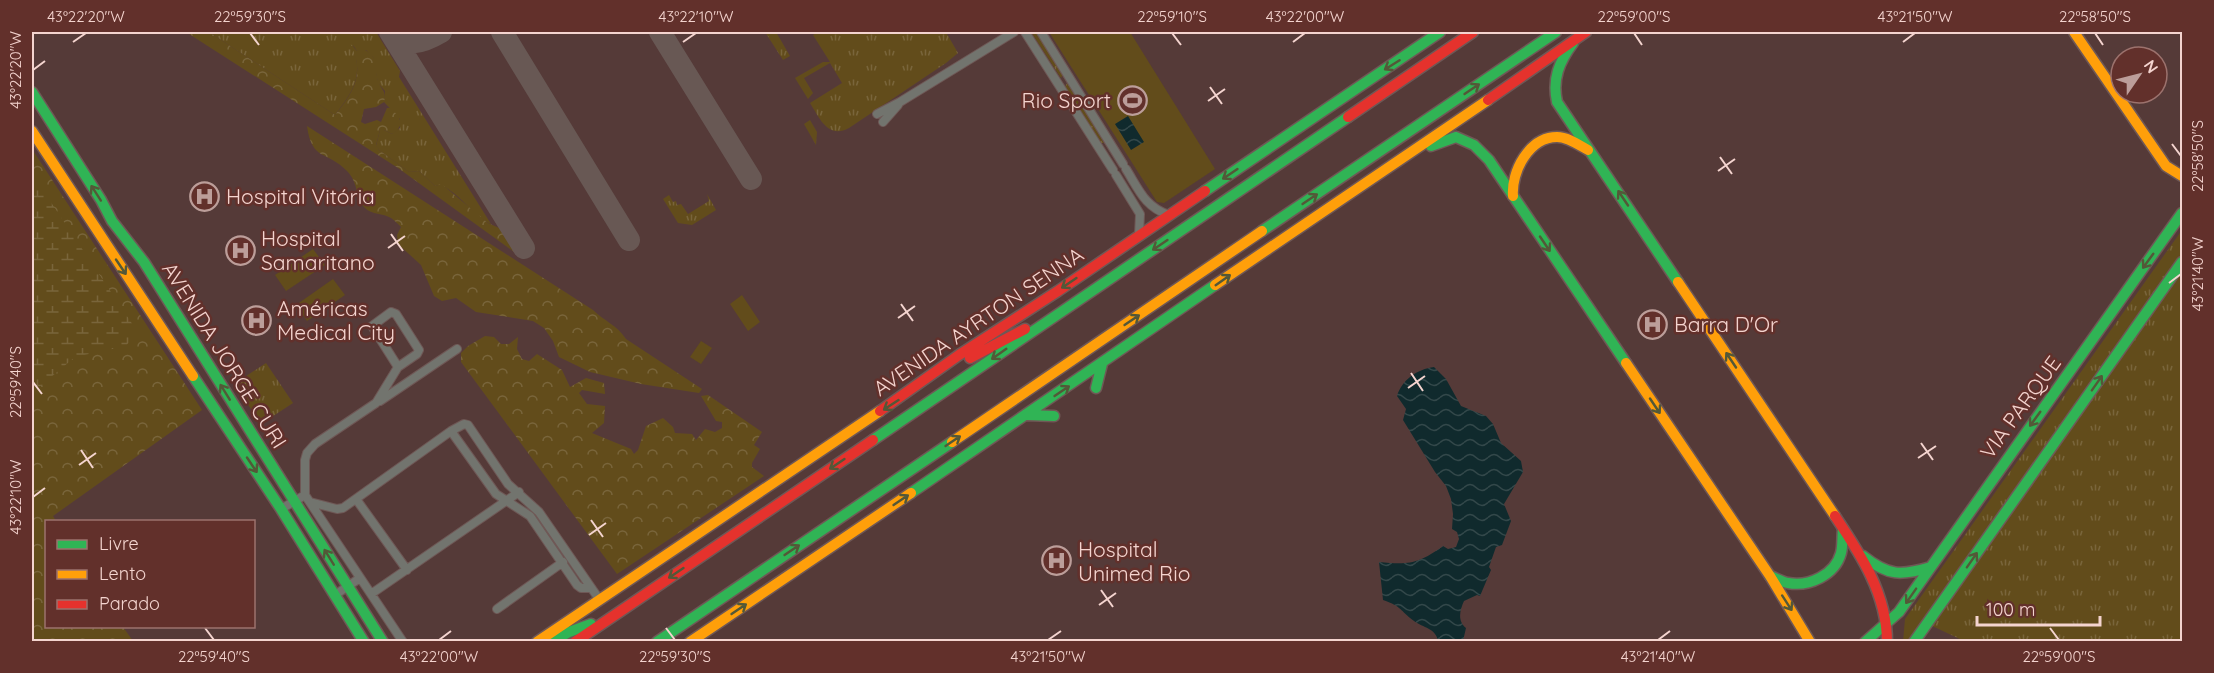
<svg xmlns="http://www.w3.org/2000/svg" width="2214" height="673" viewBox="0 0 2214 673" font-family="Quicksand,sans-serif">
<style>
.grass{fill:url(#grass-tufts)}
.forest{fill:url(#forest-crowns)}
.wetland{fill:url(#wetland-marsh)}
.pitch{fill:#624c1b}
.water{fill:url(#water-waves)}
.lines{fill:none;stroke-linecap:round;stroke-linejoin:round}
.taxiway{stroke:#685854;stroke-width:22}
.street-casing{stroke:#6f5856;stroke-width:10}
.fast-casing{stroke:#6f5856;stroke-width:13}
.slow-casing{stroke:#6f5856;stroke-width:13}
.jam-casing{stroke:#6f5856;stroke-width:13}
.street{stroke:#72746e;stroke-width:8}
.fast{stroke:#30b455;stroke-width:10}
.slow{stroke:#ff9f0a;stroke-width:10}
.jam{stroke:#e5322d;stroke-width:10}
.oneway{stroke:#535838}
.ticks{fill:none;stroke:#f4d4cf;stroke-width:2}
.labels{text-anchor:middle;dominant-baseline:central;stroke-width:5;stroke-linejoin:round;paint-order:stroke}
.poi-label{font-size:21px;fill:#f4d4cf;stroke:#62302b;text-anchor:start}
.street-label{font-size:21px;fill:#f4d4cf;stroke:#62302b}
.neatline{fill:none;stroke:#f4d4cf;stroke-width:2}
.ticks-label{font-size:15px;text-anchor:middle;fill:#f4d4cf}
</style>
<defs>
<pattern id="grass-tufts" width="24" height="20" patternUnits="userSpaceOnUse" patternTransform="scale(1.5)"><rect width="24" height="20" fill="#624c1b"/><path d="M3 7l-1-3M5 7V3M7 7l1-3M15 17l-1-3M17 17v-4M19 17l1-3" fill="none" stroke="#79653b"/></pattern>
<pattern id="forest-crowns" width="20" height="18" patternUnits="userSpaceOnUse" patternTransform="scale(1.5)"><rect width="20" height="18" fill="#624c1b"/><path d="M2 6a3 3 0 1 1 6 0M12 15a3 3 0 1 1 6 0" fill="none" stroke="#79653b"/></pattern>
<pattern id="wetland-marsh" width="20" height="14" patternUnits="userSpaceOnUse" patternTransform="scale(1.5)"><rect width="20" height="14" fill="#624c1b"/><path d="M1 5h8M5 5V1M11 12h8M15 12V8" fill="none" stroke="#79653b"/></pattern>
<pattern id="water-waves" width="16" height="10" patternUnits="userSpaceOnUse" patternTransform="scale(1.5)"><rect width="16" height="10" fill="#102a2d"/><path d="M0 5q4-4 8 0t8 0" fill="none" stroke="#33484a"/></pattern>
</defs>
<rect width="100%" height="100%" fill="#553a38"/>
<path class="grass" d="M209,32H376L400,71L399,77L491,224C472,215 459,192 440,185L435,186L419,171L409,172L379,150L376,146L380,130H384L392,134L400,128V119L384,102L385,91L378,83L373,57L366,50L357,51L353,45C363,77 354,90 335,115Z
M765,32H776L790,56L783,60Z
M818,32H950L947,34L958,53L946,63L849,128C828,139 820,119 810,103L842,83L830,63L804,78L813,93L808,99L795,78L823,62H830L813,35Z
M1031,32H1036L1063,74L1061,78Z
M1067,83L1069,84L1104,143H1100L1065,87Z
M810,120L817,132L816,145L804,124Z
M707,194L716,210L692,225L678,223L663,199L669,195L673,202L676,201L677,205L681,204L688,214L709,201Z
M2182,230V641H1964L1928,624L1911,641L1903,642L1905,619Z
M266,363L293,403L261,424L234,384Z"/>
<path class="forest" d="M186,32H209L335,115C355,90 365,73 350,43L357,51L362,49C366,50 371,53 373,57C376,62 376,74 378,81C381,90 387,91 384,102L376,107L364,109L361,122L365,124L377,120L381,122L387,108H391L399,117L401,124L397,131L392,134L384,130H380L376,145L379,150L409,172L419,171L435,186L442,184L444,186L488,223L499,228L508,240L520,249L521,257L398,168Z
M307,126L593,310C604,321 617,325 626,339L702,389L699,393L641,384L590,372L559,357L553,341L544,328L533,321L476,312L456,298L442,301L434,296L421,265L398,244L397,235L401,227C398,224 394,220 391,218C383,213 372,215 365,208C355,198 359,183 347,171C327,150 312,162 307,126Z
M32,149L202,410L53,516L56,521L46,522V626L123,627L133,641H32Z
M485,336L494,337L501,344H509L518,337L517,349L522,359L529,361L537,354L562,370L570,387L586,378L604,383L605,394L582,390L579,393L587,404L605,406L604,423L592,433L631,449L634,454L638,450L646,426L663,418L673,427L675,433L692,434L696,440L705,429L715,432L722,428V422L716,421L701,396L708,395L762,432L754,445L760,449L752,463V467L764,476L617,574L461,362V353L468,346Z"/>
<path class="wetland" d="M32,174L137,331L126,346L75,357L32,393Z"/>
<path class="pitch" d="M1049,32H1130L1215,169L1164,203L1157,202Z
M313,249L325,265L286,291L275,275Z
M333,279L345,295L307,321L296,305Z
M742,295L760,322L748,331L730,304Z
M701,341L712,348L701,364L690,357Z"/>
<path class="water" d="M1128,116L1144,142L1131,150L1115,124Z
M1434,367L1446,379L1461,406L1486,416L1493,424L1501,443L1521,461L1523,472L1504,504L1511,521L1502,545L1496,547L1489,567L1491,570L1480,596L1477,595L1464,601C1460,610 1457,621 1466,628L1463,641H1438C1436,628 1423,628 1414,621C1399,610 1403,607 1383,600L1379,562C1409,565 1418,564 1443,546L1448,549L1456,547L1459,539L1457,532L1452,529L1453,514L1451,499L1446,486L1435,472L1403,420L1406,409L1397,396C1402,380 1417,369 1434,367Z"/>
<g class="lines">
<path class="taxiway" d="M390,32L524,248
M390,32C406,49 424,42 441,32
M502,32L629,240
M660,32L751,179"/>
<defs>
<path id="street" d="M1025,32L1113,170
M1041,32L1123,164
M877,114L900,102L1014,32
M883,122L898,105
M1126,169C1139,190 1145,207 1169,215
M1116,175L1140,214L1139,235
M398,367L372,326L391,312L396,314L419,350L417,354L398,367L376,403L315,444L307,453L305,460V495L403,642
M380,401L457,349
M451,431L496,494L530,516L577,585L581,588H591
M356,499L407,570
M310,502L337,509L343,508L451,431L464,424L468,425L508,484L539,512L599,599
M281,509L305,495
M371,594L519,492
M335,595L360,578
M497,609L563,562"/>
<path id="fast" d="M1573,43C1559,62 1552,79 1557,102L1678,282
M32,92L101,200L112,221L144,262L383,642
M1456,137L1474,145L1489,160L1626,363
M1431,146L1456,137
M1205,191L1440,32
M1262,231L1556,32
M193,376L281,509L364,642
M1096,388L1102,364
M1027,415L1054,416
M873,440L1348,117
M911,493L1215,285
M1863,556C1888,576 1901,576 1931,567
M1770,576C1776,578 1782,582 1788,583C1809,587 1835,575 1841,553C1843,545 1842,537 1843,529
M552,642L569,632L591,624
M657,642L952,442
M1865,642L1899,612L2182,213
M1914,642L2182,262"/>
<path id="slow" d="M2074,32L2166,166L2182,176
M32,131L193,376
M1513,196C1511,172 1529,137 1557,137C1568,137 1579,145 1588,150
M1678,282L1835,516
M1215,285L1488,100
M1626,363L1770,576L1810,642
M952,442L1262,231
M537,642L880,411
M690,642L911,493"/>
<path id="jam" d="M1488,100L1586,32
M1348,117L1473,32
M970,358L1025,329
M880,411L959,355L1058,291L1205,191
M1835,516C1861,555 1887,594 1887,642
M575,642L873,440"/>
</defs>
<use href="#street" class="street-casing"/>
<use href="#fast" class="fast-casing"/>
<use href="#slow" class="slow-casing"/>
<use href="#jam" class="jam-casing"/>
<use href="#street" class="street"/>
<use href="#fast" class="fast"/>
<use href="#slow" class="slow"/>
<use href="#jam" class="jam"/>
</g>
<defs><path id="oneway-shaft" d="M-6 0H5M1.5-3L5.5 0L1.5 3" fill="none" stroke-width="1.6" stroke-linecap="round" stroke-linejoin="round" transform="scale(1.5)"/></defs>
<g class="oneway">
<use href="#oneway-shaft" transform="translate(1392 65) rotate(148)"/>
<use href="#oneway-shaft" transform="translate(1472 89) rotate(-34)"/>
<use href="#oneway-shaft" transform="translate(1230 174) rotate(146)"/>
<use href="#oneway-shaft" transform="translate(96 193) rotate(-123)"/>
<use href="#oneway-shaft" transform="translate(1623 198) rotate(-124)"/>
<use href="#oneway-shaft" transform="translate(1310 199) rotate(-34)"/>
<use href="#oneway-shaft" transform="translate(1545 244) rotate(56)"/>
<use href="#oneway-shaft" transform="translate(1160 245) rotate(146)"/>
<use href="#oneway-shaft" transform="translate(2148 261) rotate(126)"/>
<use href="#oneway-shaft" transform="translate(121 267) rotate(56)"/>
<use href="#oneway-shaft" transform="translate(1223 280) rotate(-35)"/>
<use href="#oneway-shaft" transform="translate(1069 283) rotate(146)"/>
<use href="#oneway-shaft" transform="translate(1132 320) rotate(-34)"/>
<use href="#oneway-shaft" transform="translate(999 354) rotate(145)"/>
<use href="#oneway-shaft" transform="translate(1731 360) rotate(-124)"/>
<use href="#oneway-shaft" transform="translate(2097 383) rotate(-55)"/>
<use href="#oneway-shaft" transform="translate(1062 391) rotate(-34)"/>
<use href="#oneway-shaft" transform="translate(225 392) rotate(-122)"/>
<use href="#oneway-shaft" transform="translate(891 405) rotate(147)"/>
<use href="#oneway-shaft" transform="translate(1655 406) rotate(56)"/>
<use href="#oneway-shaft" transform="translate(2035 419) rotate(126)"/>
<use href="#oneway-shaft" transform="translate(953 441) rotate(-34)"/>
<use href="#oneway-shaft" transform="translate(837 464) rotate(146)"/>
<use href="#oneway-shaft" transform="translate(252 465) rotate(56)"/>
<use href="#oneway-shaft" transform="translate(901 500) rotate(-34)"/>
<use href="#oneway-shaft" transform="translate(792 550) rotate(-34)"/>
<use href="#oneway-shaft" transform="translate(329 557) rotate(-122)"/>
<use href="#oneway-shaft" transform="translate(1972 560) rotate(-55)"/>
<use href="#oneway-shaft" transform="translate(676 573) rotate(146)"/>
<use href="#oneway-shaft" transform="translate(1911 596) rotate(125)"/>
<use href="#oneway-shaft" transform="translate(1787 603) rotate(57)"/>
<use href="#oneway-shaft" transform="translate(739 609) rotate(-34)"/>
</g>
<path class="ticks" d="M250,33L259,45M1172,33L1181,45M1634,33L1642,45M2095,33L2103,45M73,42L86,33M683,42L696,33M1293,42L1305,33M1903,42L1915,33M33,70L45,61M1210,87L1222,104M1208,101L1225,89M2172,144L2181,156M1720,157L1732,174M1718,171L1735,159M391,234L403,251M388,248L405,236M2169,283L2181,274M901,304L913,321M898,318L915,306M1411,373L1423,391M33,382L42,394M1408,388L1425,376M1921,443L1933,460M81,450L93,468M1918,458L1936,446M79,465L96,453M33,497L45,488M591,520L603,537M589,535L606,523M1101,590L1113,607M1099,605L1116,593M205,628L214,640M666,628L675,640M2050,628L2059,640M439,640L451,631M1048,640L1061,631M1658,640L1670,631"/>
<defs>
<symbol id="stadium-ring" viewBox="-11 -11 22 22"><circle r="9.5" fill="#62302b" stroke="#bc9e9a" stroke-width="1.5"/><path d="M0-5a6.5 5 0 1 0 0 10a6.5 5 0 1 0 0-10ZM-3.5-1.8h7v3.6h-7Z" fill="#bc9e9a"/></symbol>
<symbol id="hospital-ring" viewBox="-11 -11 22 22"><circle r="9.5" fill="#62302b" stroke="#bc9e9a" stroke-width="1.5"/><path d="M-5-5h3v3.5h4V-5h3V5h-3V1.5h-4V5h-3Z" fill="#bc9e9a"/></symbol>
</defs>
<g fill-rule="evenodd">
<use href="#stadium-ring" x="1116" y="84" width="33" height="33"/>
<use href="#hospital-ring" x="188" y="180" width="33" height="33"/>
<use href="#hospital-ring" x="224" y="234" width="33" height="33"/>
<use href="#hospital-ring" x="240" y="304" width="33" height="33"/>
<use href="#hospital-ring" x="1636" y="308" width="33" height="33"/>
<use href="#hospital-ring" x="1040" y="544" width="33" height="33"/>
</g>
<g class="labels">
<g class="poi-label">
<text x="1111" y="100" text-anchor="end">Rio Sport</text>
<text x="226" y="196">Hospital Vitória</text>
<text x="261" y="238">Hospital<tspan x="261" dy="24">Samaritano</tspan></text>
<text x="277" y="308">Américas<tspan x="277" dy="24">Medical City</tspan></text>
<text x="1674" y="324">Barra D'Or</text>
<text x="1078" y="549">Hospital<tspan x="1078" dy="24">Unimed Rio</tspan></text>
</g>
<g class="street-label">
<text transform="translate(978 321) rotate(-34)">AVENIDA AYRTON SENNA</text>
<text transform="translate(225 355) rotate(58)">AVENIDA JORGE CURI</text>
<text transform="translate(2020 407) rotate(-54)">VIA PARQUE</text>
</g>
</g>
<rect width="2214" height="673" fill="none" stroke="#62302b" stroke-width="66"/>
<rect x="45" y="520" width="210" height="108" fill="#62302b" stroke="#9c726d" stroke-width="1.5"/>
<rect x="57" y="540" width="30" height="9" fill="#30b455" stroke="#9c726d" stroke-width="1.5"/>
<text x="99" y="550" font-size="18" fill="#f4d4cf">Livre</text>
<rect x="57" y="570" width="30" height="9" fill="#ff9f0a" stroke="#9c726d" stroke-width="1.5"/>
<text x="99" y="580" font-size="18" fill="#f4d4cf">Lento</text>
<rect x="57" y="600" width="30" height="9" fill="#e5322d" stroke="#9c726d" stroke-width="1.5"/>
<text x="99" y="610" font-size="18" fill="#f4d4cf">Parado</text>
<g transform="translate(2139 75) rotate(55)"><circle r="28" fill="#62302b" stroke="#9c726d" stroke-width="1.5"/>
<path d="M0-4.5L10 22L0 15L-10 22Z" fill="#bc9e9a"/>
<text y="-9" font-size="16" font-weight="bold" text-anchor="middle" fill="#f4d4cf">N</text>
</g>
<path d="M1977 616v9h123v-9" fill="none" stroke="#f4d4cf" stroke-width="3"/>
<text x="1986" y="616" font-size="18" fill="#f4d4cf" stroke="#62302b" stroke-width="4.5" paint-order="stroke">100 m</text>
<rect x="33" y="33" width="2148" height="607" class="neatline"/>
<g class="ticks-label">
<text x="86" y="22">43°22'20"W</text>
<text x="250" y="22">22°59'30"S</text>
<text x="696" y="22">43°22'10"W</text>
<text x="1172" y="22">22°59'10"S</text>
<text x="1305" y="22">43°22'00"W</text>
<text x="1634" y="22">22°59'00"S</text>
<text x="1915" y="22">43°21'50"W</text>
<text x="2095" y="22">22°58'50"S</text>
<text transform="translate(16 70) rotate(-90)" y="5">43°22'20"W</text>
<text transform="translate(2198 156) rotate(-90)" y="5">22°58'50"S</text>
<text transform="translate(2198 274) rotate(-90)" y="5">43°21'40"W</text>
<text transform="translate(16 382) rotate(-90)" y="5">22°59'40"S</text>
<text transform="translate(16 497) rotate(-90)" y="5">43°22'10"W</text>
<text x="214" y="662">22°59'40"S</text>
<text x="439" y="662">43°22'00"W</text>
<text x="675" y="662">22°59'30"S</text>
<text x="1048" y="662">43°21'50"W</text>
<text x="1658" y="662">43°21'40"W</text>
<text x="2059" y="662">22°59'00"S</text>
</g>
</svg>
